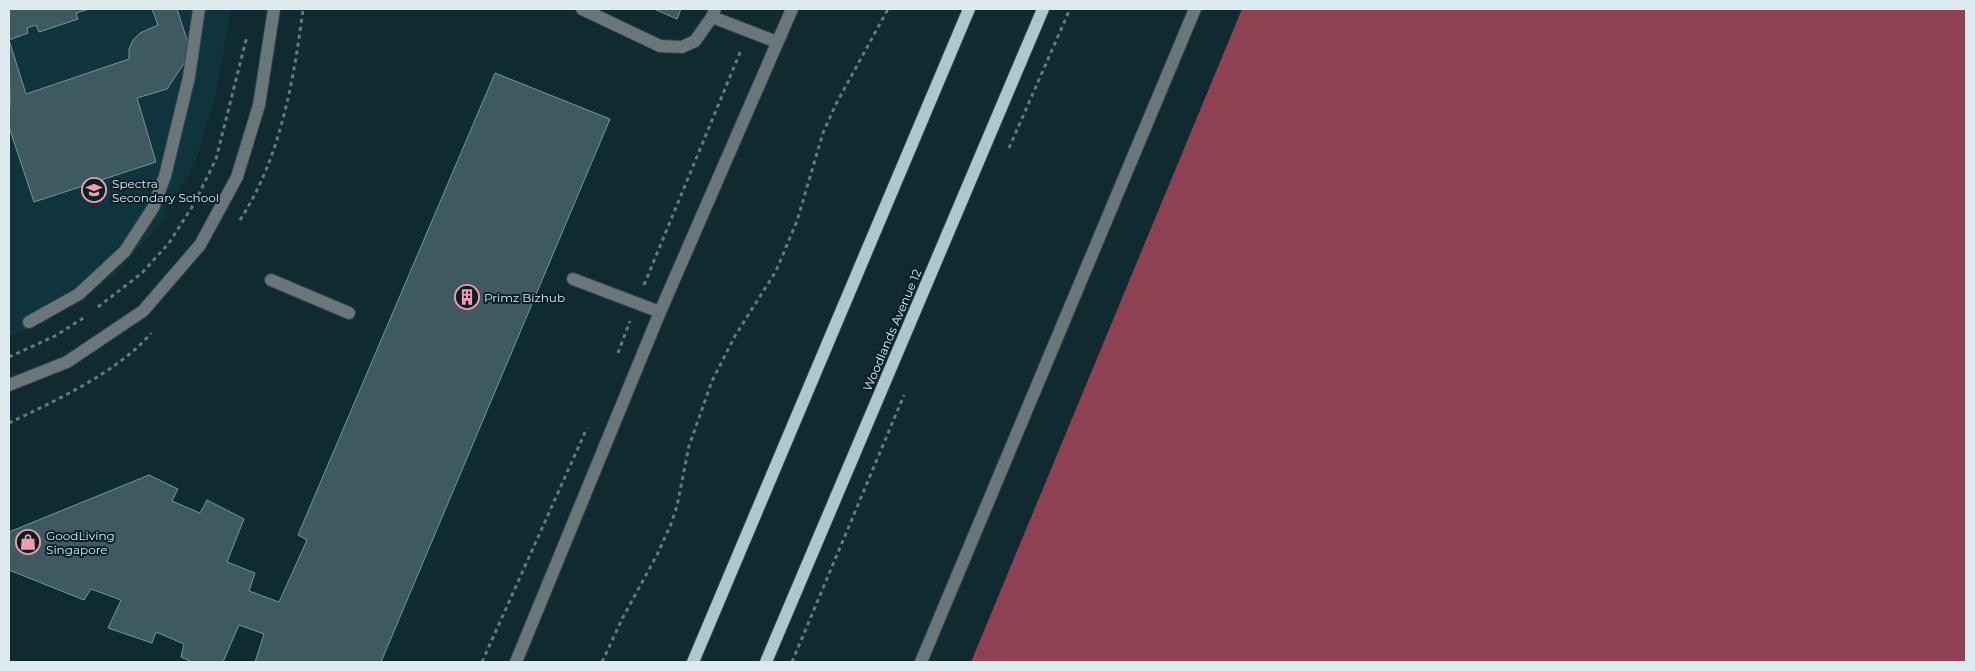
<svg xmlns="http://www.w3.org/2000/svg" width="1975" height="671" viewBox="0 0 1975 671" font-family="Montserrat,sans-serif">
<style>
.built{fill:#0f343d}
.forest{fill:#8f4154}
.building{fill:#3e5960;stroke:#78959d}
.lines{fill:none;stroke-linecap:round;stroke-linejoin:round}
.minor-casing{stroke:#2d454c;stroke-width:14}
.major-casing{stroke:#2d454c;stroke-width:14}
.path{stroke:#657a80;stroke-width:3;stroke-dasharray:4 4;stroke-linecap:butt}
.minor{stroke:#6a7679;stroke-width:12}
.major{stroke:#aec7ce;stroke-width:12}
.labels{text-anchor:middle;dominant-baseline:central;stroke-width:4;stroke-linejoin:round;paint-order:stroke}
.poi-label{font-size:12px;fill:#ddebf0;stroke:#062027;text-anchor:start}
.street-label{font-size:12px;fill:#ddebf0;stroke:#062027}
</style>
<rect width="100%" height="100%" fill="#102a31"/>
<path class="built" d="M9,9H231L216,94L196,160L163,220L113,277L46,322L9,337Z"/>
<path class="forest" d="M1242,9H1966V662H971Z"/>
<path class="building" d="M9,9H89L76,13L78,19L39,32L36,25L27,28L28,33L9,40Z
M152,9H177L188,43L185,62L167,89L137,98L156,162L34,202L9,127L10,100L9,40L26,94L129,59V49L133,40L140,33L158,25Z
M654,9H681L677,19Z
M495,73L610,119L381,662H255L264,634L239,625L223,662H192L181,657L184,644L156,632L152,643L108,628L121,600L91,589L84,600L9,570V532L149,475L178,489L172,501L200,513L207,500L244,519L227,562L255,573L249,591L279,602L307,540L298,535Z"/>
<g class="lines">
<defs>
<path id="minor" d="M582,9L660,46L682,47L695,41L712,17L715,9
M712,17L777,42
M573,279L660,312
M271,280L349,313
M29,322L79,294L125,251L153,208L165,176L189,77L199,9
M9,385L67,362L143,311L200,245L237,177L259,105L274,9
M516,662L660,312L792,9
M921,662L1195,9"/>
<path id="major" d="M693,662L969,9
M766,662L1043,9"/>
</defs>
<use href="#minor" class="minor-casing"/>
<use href="#major" class="major-casing"/>
<path class="path" d="M1009,148L1070,9
M240,220C280,159 294,80 303,9
M644,285L741,50
M98,307L142,273L169,243L194,204L216,159L247,36
M618,353L630,321
M9,357L55,336L85,317
M9,423C53,402 120,371 151,333
M482,662L587,428
M602,662L623,617L657,555L671,524L677,506L689,446L712,381L735,336L776,271L797,221L823,133L836,104L888,9
M792,662L904,395"/>
<use href="#minor" class="minor"/>
<use href="#major" class="major"/>
</g>
<defs>
<symbol id="school-ring" viewBox="-11 -11 22 22"><circle r="9.5" fill="#062027" stroke="#f39aac" stroke-width="1.5"/><path d="M0-5L7-2L0 1L-7-2ZM-4 1L0 2.5L4 1V4Q0 6-4 4Z" fill="#f39aac"/></symbol>
<symbol id="building-ring" viewBox="-11 -11 22 22"><circle r="9.5" fill="#062027" stroke="#f39aac" stroke-width="1.5"/><path d="M-4-6H4V6H1V3H-1V6H-4ZM-2.5-4.3h1.7v1.8h-1.7ZM.8-4.3h1.7v1.8H.8ZM-2.5-1h1.7V.8h-1.7ZM.8-1h1.7V.8H.8Z" fill="#f39aac"/></symbol>
<symbol id="shop-ring" viewBox="-11 -11 22 22"><circle r="9.5" fill="#062027" stroke="#f39aac" stroke-width="1.5"/><path d="M-5-2.5h2.3a2.7 3.5 0 0 1 5.4 0H5L5.5 6h-11ZM-1.5-2.5h3a1.5 2.3 0 0 0-3 0Z" fill="#f39aac"/></symbol>
</defs>
<g fill-rule="evenodd">
<use href="#school-ring" x="80" y="176" width="28" height="28"/>
<use href="#building-ring" x="453" y="283" width="28" height="28"/>
<use href="#shop-ring" x="14" y="528" width="28" height="28"/>
</g>
<g class="labels">
<g class="poi-label">
<text x="112" y="183">Spectra<tspan x="112" dy="14">Secondary School</tspan></text>
<text x="484" y="297">Primz Bizhub</text>
<text x="46" y="535">GoodLiving<tspan x="46" dy="14">Singapore</tspan></text>
</g>
<g class="street-label">
<text transform="translate(892 330) rotate(-67)">Woodlands Avenue 12</text>
</g>
</g>
<rect width="1975" height="671" fill="none" stroke="#ddebf0" stroke-width="20"/>
</svg>
